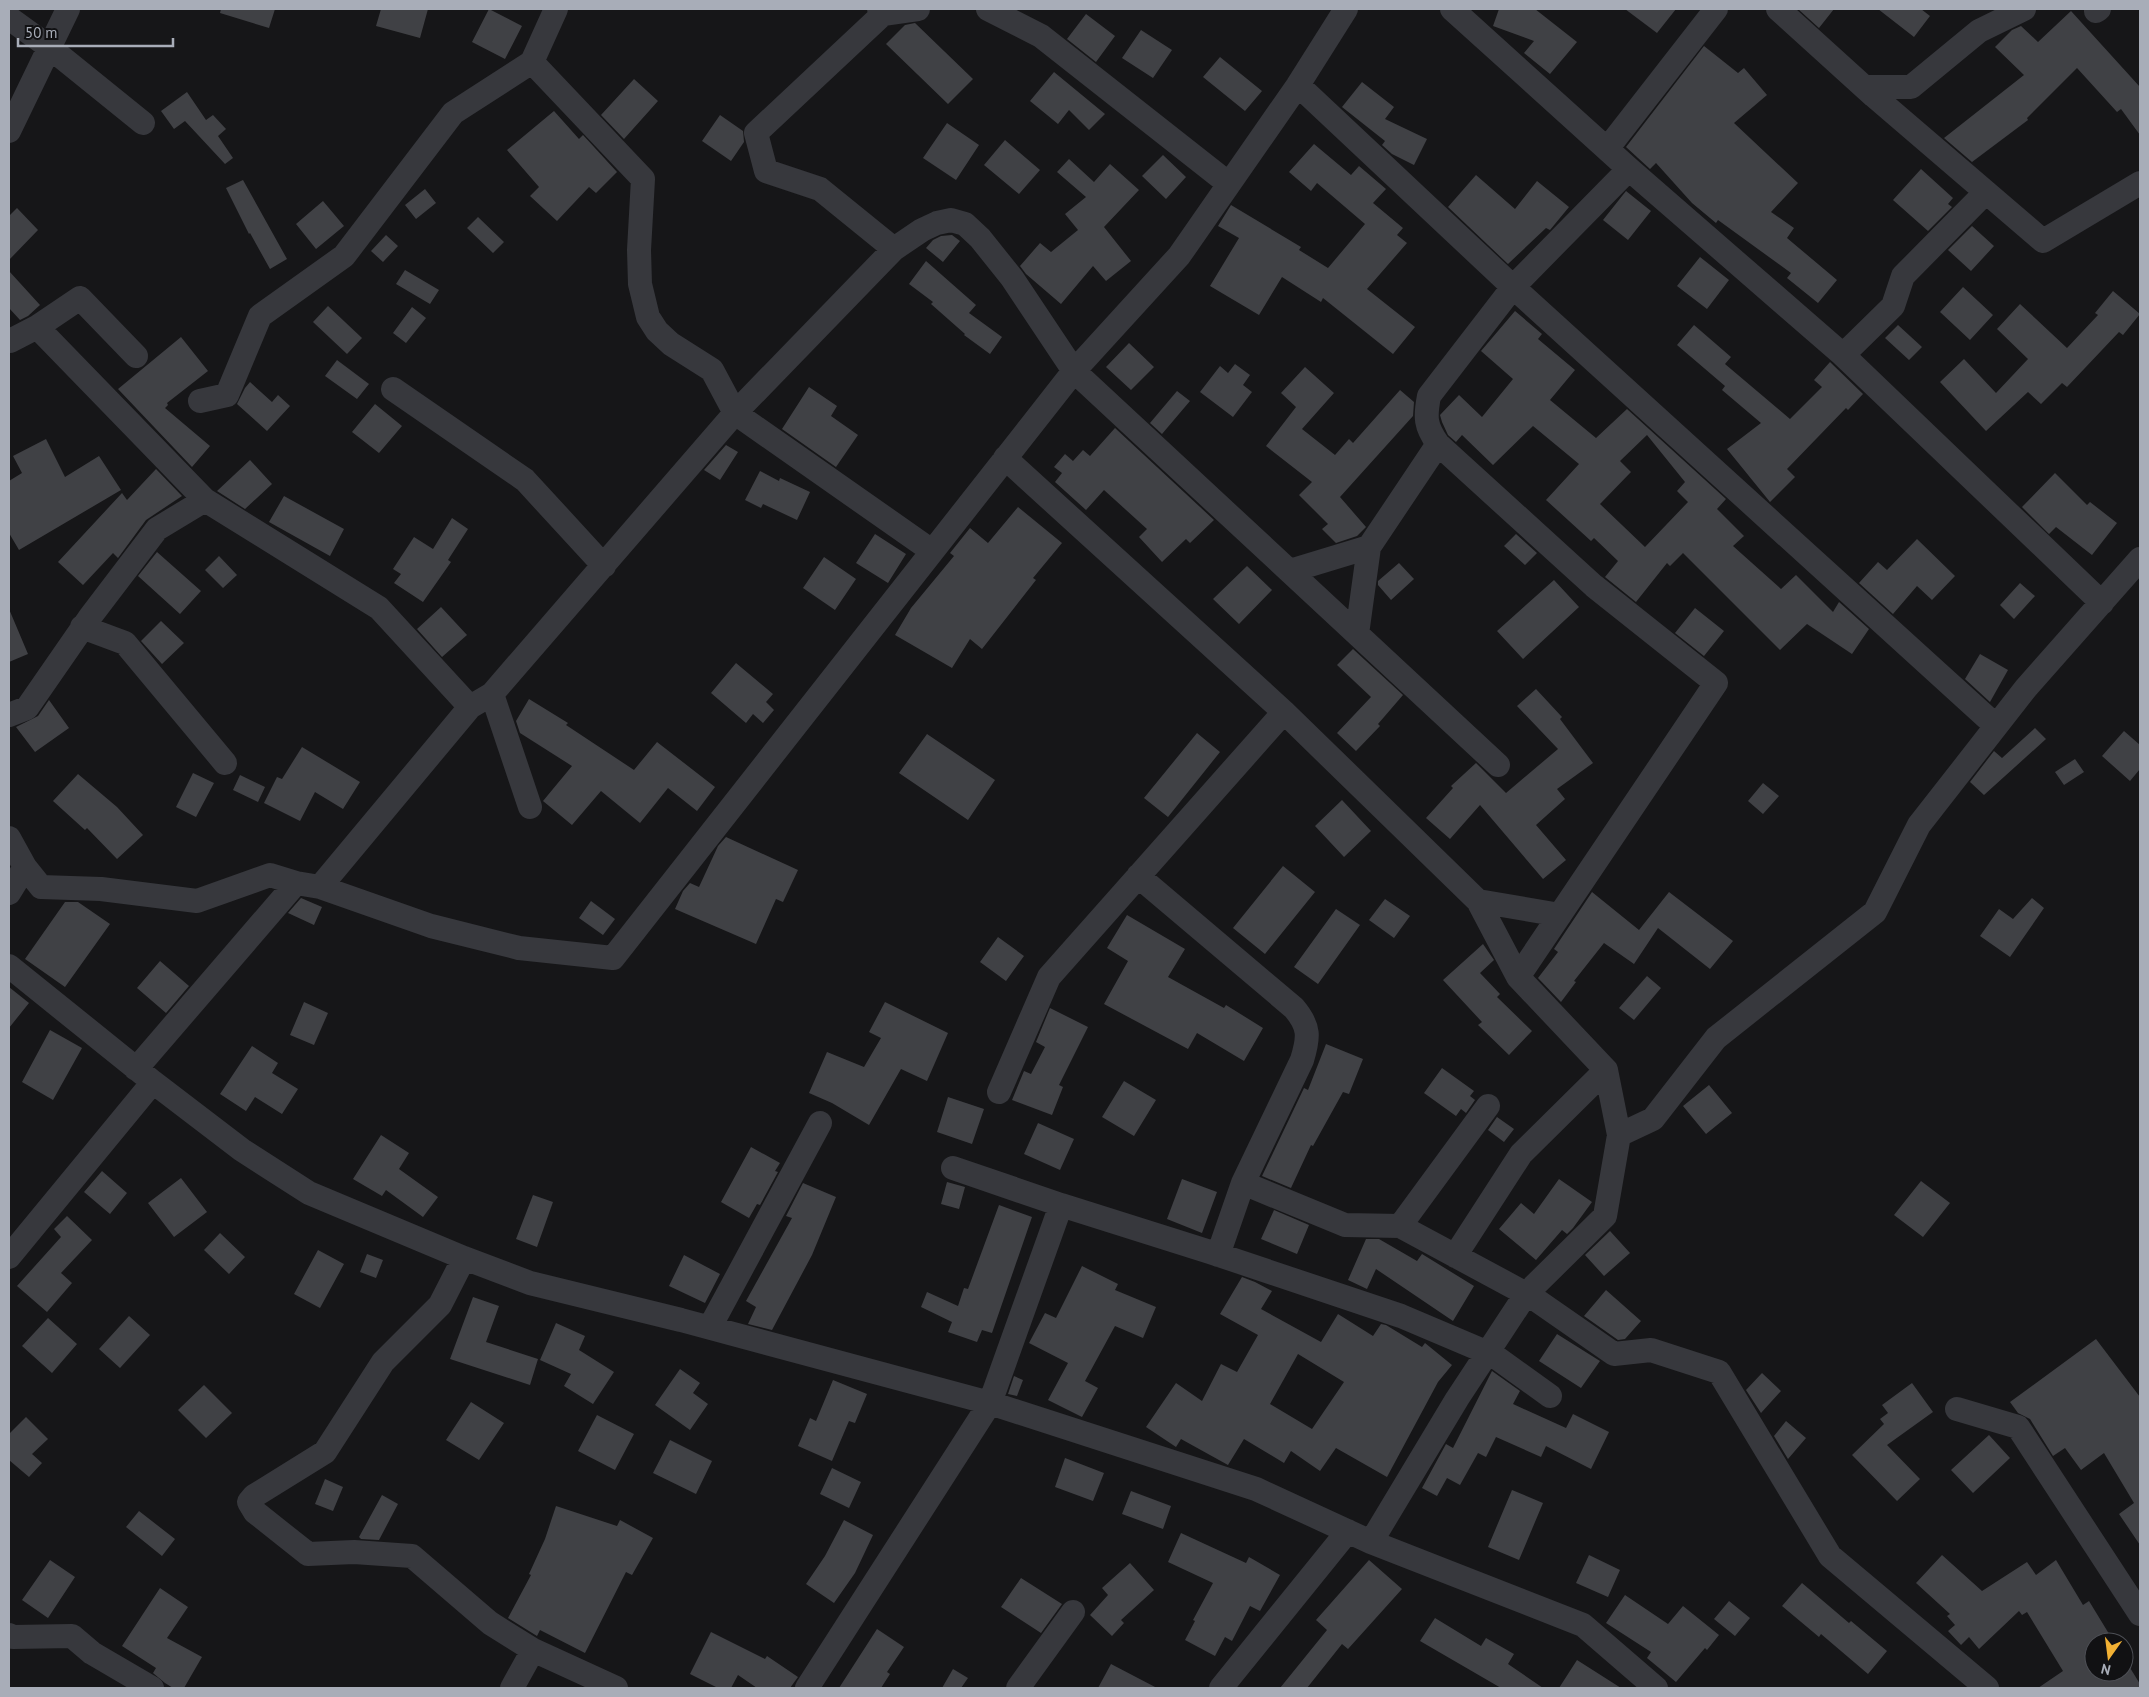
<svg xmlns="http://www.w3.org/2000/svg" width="2149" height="1697" viewBox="0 0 2149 1697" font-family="'PT Sans',sans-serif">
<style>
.building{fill:#404145;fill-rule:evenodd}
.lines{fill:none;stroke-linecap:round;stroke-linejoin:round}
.street{stroke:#37383d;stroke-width:24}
</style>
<rect width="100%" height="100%" fill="#161618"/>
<path class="building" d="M221,9H275L269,28L220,13Z
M381,9H428L420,38L376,26Z
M489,9L522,26L505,59L472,42Z
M1499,9H1535L1577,42L1550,74L1524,53L1534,41L1493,26Z
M1625,9H1676L1657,33Z
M1798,9H1834L1819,28Z
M1878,9H1921L1930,16L1914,37Z
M2071,11L2140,87V135L2121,109L2117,112L2077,68L2027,118L2028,120L1972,162L1944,138L2024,75L1995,47L2012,30L2021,26L2038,42Z
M1086,14L1115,36L1096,62L1067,39Z
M915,23L973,79L948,104L886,44L905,25Z
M1141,30L1172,50L1153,78L1122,58Z
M1704,46L1738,73L1744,68L1767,95L1734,123L1798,183L1771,212L1794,228L1787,238L1837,280L1818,303L1787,278L1791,273L1718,220L1716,223L1692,203L1656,163L1650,169L1626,147Z
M1220,57L1262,91L1245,111L1203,77Z
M1054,72L1105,114L1089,130L1069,110L1058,124L1030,101Z
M634,79L658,101L624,139L601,115Z
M1362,82L1394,107L1385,119L1427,139L1414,165L1392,154L1382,145L1385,141L1342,107Z
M187,92L206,120L213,115L226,129L218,136L233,158L225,164L185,121L174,129L161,111Z
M554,111L579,139L583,135L617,172L596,193L589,187L557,221L530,196L539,187L507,150Z
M720,115L743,131L744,142L731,161L702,141Z
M947,123L979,145L956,180L923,158Z
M1005,140L1040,170L1019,194L984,165Z
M1314,144L1351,175L1359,166L1386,189L1373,203L1403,228L1397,235L1407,243L1367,289L1415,327L1393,354L1323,298L1321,302L1282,277L1259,315L1210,286L1239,238L1218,226L1231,205L1301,247L1299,250L1328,268L1365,224L1317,183L1311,191L1289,172Z
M1163,155L1186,177L1166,199L1142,176Z
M1069,159L1094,182L1110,164L1139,190L1104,227L1131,261L1106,281L1093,266L1061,304L1026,274L1020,266L1040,243L1051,252L1078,230L1065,214L1086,197L1057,172Z
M1921,169L1953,198L1948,204L1952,207L1928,231L1893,200Z
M1476,175L1515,209L1537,181L1569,207L1550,230L1546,228L1508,264L1448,207Z
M243,180L287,259L270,269L250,233L249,234L226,188Z
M425,189L436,203L416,219L405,205Z
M1626,191L1651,211L1628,240L1603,220Z
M323,201L344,226L316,249L296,224Z
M17,208L38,230L9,260V216Z
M478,217L504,242L493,253L467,228Z
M1972,226L1994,246L1971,271L1948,250Z
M386,235L398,246L383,262L371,251Z
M952,235L960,241L943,262L926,248L933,240L941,236Z
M1700,257L1729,280L1707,309L1677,286Z
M926,261L976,305L969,313L1002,337L990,354L964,335L965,334L931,304L933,302L909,284Z
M405,270L439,290L430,304L396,284Z
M9,271L40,305L28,316L20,320L9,308Z
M1963,287L1993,315L1970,340L1940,312Z
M2113,291L2140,314L2123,335L2119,332L2067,387L2062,383L2041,404L2028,392L1986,431L1940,382L1964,359L1996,393L2028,359L1997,329L2020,304L2067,348L2098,315L2095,313Z
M328,306L362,338L347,354L313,322Z
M412,307L426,318L406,343L393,333Z
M1515,311L1542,334L1538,339L1575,370L1550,400L1596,438L1627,409L1726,499L1717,509L1744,536L1733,546L1781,589L1796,575L1833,612L1839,602L1869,629L1852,654L1807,624L1780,650L1683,553L1670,566L1667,563L1636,602L1605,577L1618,561L1594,538L1591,541L1546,500L1579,464L1533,426L1493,465L1462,435L1456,442L1448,435L1442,422L1440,415L1459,395L1482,417L1513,379L1481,351ZM1647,435L1685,482L1677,491L1688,502L1645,547L1600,504L1631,472L1620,461Z
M1694,325L1731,357L1725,364L1790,419L1822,387L1814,380L1830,362L1863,394L1848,410L1846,408L1787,469L1795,477L1770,502L1727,449L1761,423L1722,390L1725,386L1677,345Z
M1898,325L1922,347L1909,360L1885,338Z
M181,337L208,371L167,403L168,405L165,408L210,446L192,467L118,389Z
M1129,343L1154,367L1131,390L1106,367Z
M337,360L369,384L357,399L325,376Z
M1235,364L1250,375L1243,385L1252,392L1233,417L1200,392L1220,366L1228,373Z
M1305,367L1334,393L1302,429L1335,455L1349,439L1353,443L1400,390L1414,402L1413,416L1340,497L1366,527L1357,536L1336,543L1322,529L1328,524L1299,495L1312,482L1266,446L1296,407L1281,393Z
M250,382L272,402L278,395L290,406L267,431L237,404L245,388Z
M809,387L837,406L831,416L858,435L836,467L782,429Z
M1177,391L1190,401L1162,434L1150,423Z
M375,404L402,426L379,453L352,432Z
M1115,428L1214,520L1190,543L1186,539L1162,562L1139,537L1147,529L1104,490L1086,510L1055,482L1062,473L1054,467L1065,454L1073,461L1083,450L1090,456Z
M46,439L65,477L99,456L121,490L19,550L9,533V481L22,473L13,456Z
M726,445L738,452L720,480L704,470Z
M250,460L272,484L245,509L217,491Z
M156,469L182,496L146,520L118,558L113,553L83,585L58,562L122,493L127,500Z
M760,471L779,481L780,478L810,492L797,520L763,504L761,508L745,500Z
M2055,473L2087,505L2090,502L2117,523L2092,555L2056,527L2049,534L2022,507Z
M284,496L344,529L330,556L269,522Z
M1018,507L1062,543L1033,578L1036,580L982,649L970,639L952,668L895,635L911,608L954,556L950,553L970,528L988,543Z
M452,518L468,529L448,560L451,562L423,602L394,583L401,574L393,569L414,537L433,549Z
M875,534L906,554L888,583L856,563Z
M1516,534L1537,553L1525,565L1504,546Z
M1917,539L1955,576L1932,600L1917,586L1893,614L1859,583L1878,562L1887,570Z
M157,552L201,591L180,614L138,576Z
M219,556L237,575L223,588L205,570Z
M824,557L856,579L835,610L803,588Z
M1399,563L1414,579L1391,600L1378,585V581Z
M1247,566L1272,590L1239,624L1213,599Z
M1554,580L1579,607L1523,659L1497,631Z
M2020,583L2035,596L2014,619L2000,605Z
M441,607L467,635L442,657L417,629Z
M1695,608L1724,631L1704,656L1675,633Z
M9,609L28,654L9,662Z
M161,621L184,643L162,664L141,641Z
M1353,649L1403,695L1378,724L1380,726L1356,751L1337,733L1371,697L1337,665Z
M1980,654L2008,670L1990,702L1965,679Z
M736,663L773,694L766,702L774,710L763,723L753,714L746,723L711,693Z
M1536,689L1562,717L1560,719L1593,763L1557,789L1565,799L1536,825L1566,860L1543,879L1480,805L1450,839L1426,818L1453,788L1451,786L1476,763L1506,793L1558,749L1517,706Z
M529,699L568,723L566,725L634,770L657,742L715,787L697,811L668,788L640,823L601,791L572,825L543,801L572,766L520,733L516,721Z
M49,700L69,728L35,752L16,727L38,716Z
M2035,728L2046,739L1984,795L1970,782L1994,751L2002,758Z
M2124,731L2140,745V769L2130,781L2102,756Z
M1197,733L1220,752L1168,817L1144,798Z
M927,734L995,780L968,820L899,773Z
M302,747L360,782L343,809L315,792L300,821L264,803L277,777L282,779Z
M2075,759L2084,772L2064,785L2055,772Z
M193,773L214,783L196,817L176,807Z
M78,774L117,807L143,835L117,859L87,828L85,830L53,801Z
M240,775L265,787L258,802L233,790Z
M1763,783L1779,796L1763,814L1748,801Z
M1342,800L1371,831L1344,857L1315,826Z
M726,837L798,870L783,902L776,899L756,944L675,909L683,891L690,883L699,887L718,846Z
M1283,866L1315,892L1265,954L1233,928Z
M1592,892L1639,930L1669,892L1733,941L1710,969L1658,928L1634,964L1604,943L1574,981L1576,982L1561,1002L1538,978L1558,952L1554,949Z
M301,898L322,907L314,925L288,913Z
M2032,898L2044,908L2010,957L1980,936L1999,909L2013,919Z
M1385,899L1410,916L1394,938L1369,920Z
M591,901L615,919L603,935L579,918Z
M65,902H78L110,924L65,987L25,959Z
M1336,909L1360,925L1318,984L1294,967Z
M1127,915L1185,949L1168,977L1224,1008L1226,1005L1263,1028L1244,1061L1197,1033L1188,1049L1104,1004L1128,961L1107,948Z
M998,937L1024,956L1006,981L980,962Z
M1483,944L1494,960L1480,973L1500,994L1497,997L1532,1031L1509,1055L1478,1025L1482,1022L1443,980Z
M160,961L189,986L166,1013L137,988Z
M1647,976L1661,988L1634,1020L1619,1008Z
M9,987L29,1003L9,1028Z
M304,1002L328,1013L314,1045L290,1035Z
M885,1002L948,1033L927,1081L901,1069L869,1125L832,1103L809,1093L827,1052L864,1067L881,1038L869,1032Z
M1050,1008L1088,1027L1059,1085L1063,1087L1052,1115L1012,1100L1024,1071L1031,1074L1045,1047L1036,1042Z
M50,1030L82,1048L53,1100L22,1082Z
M1326,1044L1363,1059L1349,1094L1343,1092L1313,1146L1311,1145L1291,1188L1262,1176L1304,1088L1308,1090Z
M252,1046L278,1063L272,1073L298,1089L282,1114L255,1097L246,1111L220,1094Z
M1442,1068L1474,1091L1470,1096L1475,1100L1466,1113L1461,1109L1456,1116L1424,1093Z
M1124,1081L1156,1100L1134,1136L1102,1117Z
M1709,1085L1732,1113L1706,1134L1683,1106Z
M948,1097L984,1109L972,1144L937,1132Z
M1497,1117L1514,1129L1504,1142L1488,1130Z
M1038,1123L1074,1139L1060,1170L1024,1154Z
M381,1135L409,1153L399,1169L438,1197L423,1217L386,1190L382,1196L353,1179Z
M751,1147L780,1163L775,1171L778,1172L760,1205L757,1204L749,1218L721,1202Z
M102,1171L127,1193L110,1214L84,1192Z
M181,1178L207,1212L174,1237L148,1203Z
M1182,1179L1217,1192L1202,1233L1167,1219Z
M1559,1179L1592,1202L1573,1228L1567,1234L1562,1230L1536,1260L1499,1229L1521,1203L1534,1214Z
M1921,1181L1950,1203L1923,1237L1894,1215Z
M947,1182L965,1187L959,1209L941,1204Z
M803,1183L836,1197L812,1255L772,1330L748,1324L756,1307L746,1301L792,1218L786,1216Z
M533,1195L553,1202L537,1247L516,1239Z
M999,1205L1032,1217L992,1333L982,1330L977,1342L948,1332L952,1322L921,1307L927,1292L958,1306L964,1288L968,1289Z
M1274,1210L1309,1225L1297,1254L1261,1239Z
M67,1216L92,1240L61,1273L72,1283L47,1312L17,1286L61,1237L54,1229Z
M1610,1231L1630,1253L1604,1276L1585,1255Z
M220,1233L245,1257L229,1274L204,1250Z
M1366,1239H1379L1417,1261L1422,1254L1474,1286L1453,1321L1376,1269L1367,1289L1348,1280Z
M318,1250L344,1264L320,1308L294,1294Z
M367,1254L383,1260L376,1278L360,1272Z
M684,1255L720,1274L705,1303L669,1286Z
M1082,1266L1118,1284L1115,1290L1156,1307L1143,1338L1115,1326L1085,1381L1098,1388L1082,1417L1048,1400L1068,1363L1029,1343L1045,1313L1056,1318Z
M1242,1277L1255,1282L1272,1291L1261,1309L1321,1342L1338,1314L1373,1336L1381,1324L1386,1325L1422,1347L1425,1343L1452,1365L1438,1382L1387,1477L1336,1448L1320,1471L1291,1451L1284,1463L1244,1439L1228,1465L1181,1439L1176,1447L1146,1427L1176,1383L1202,1401L1221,1364L1237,1372L1258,1335L1220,1314ZM1298,1354L1344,1382L1312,1429L1270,1404Z
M1606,1290L1641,1321L1625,1339L1618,1340L1584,1316Z
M473,1297L499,1306L486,1342L538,1359L530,1385L450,1359Z
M129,1316L150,1335L120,1368L99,1349Z
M48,1318L77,1344L52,1373L22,1346Z
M556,1323L585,1336L579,1350L614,1372L593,1404L564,1386L571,1374L540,1360Z
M1557,1334L1600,1361L1581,1388L1539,1361Z
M2096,1339L2140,1397V1545L2119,1514L2134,1503L2104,1453L2081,1470L2065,1448L2053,1456L2030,1419L2018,1413L2010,1402Z
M680,1369L700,1383L693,1393L708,1404L690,1430L655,1405Z
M1492,1371L1520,1391L1513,1404L1566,1428L1573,1414L1609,1432L1591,1469L1546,1446L1541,1457L1496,1437L1486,1457L1478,1453L1460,1485L1447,1478L1437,1496L1422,1488L1446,1444L1453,1448Z
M1762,1373L1781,1391L1761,1413L1746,1390Z
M1014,1376L1023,1380L1017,1396L1008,1394Z
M833,1380L867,1394L855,1423L849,1421L832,1461L798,1446L810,1418L816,1421Z
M1912,1383L1933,1412L1887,1445L1920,1479L1897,1501L1852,1455L1884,1424L1880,1419L1888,1413L1882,1405Z
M204,1385L232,1413L206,1438L178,1410Z
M471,1402L504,1423L479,1460L446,1440Z
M597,1415L634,1434L615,1470L578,1451Z
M26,1417L48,1439L32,1454L42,1463L29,1477L9,1460V1434Z
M1786,1421L1806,1438L1788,1459L1774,1436Z
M1989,1435L2010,1458L1973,1493L1951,1470Z
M670,1440L712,1461L696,1494L653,1473Z
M1065,1458L1104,1473L1093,1501L1055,1487Z
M832,1468L861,1482L849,1508L820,1494Z
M325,1479L343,1487L333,1511L315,1504Z
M1512,1490L1543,1503L1519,1560L1488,1547Z
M1131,1491L1171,1506L1163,1529L1122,1514Z
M382,1495L398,1504L379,1540L361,1539L359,1537Z
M556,1506L617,1526L620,1520L653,1538L632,1575L626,1572L585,1653L540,1630L537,1636L508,1618L531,1575L529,1574L545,1539Z
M139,1511L175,1539L162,1556L126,1527Z
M844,1520L873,1535L855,1573L834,1603L806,1584L825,1556Z
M1181,1533L1246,1563L1249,1557L1280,1575L1260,1611L1250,1606L1232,1641L1225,1637L1215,1656L1185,1640L1195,1621L1193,1620L1213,1583L1168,1562Z
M1589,1555L1620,1570L1608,1597L1576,1583Z
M1942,1555L1982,1591L2027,1562L2036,1575L2056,1560L2083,1605L2089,1601L2114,1642H2094V1672H2124V1658L2140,1684V1688H2038L2063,1671L2027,1612L2022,1615L2019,1611L1979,1649L1969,1637L1961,1645L1948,1631L1955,1625L1947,1616L1950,1614L1916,1583Z
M50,1560L75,1577L48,1618L22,1600Z
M1369,1560L1402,1589L1348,1649L1342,1644L1307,1688H1280L1327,1630L1316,1620Z
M1130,1563L1154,1590L1121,1620L1124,1623L1112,1636L1090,1615L1108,1595L1102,1588Z
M1021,1578L1062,1604L1041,1633L1001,1607Z
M1802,1583L1849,1623L1851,1621L1887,1651L1868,1674L1821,1634L1819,1637L1782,1606Z
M160,1588L188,1607L167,1638L202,1657L184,1688H173L165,1683L153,1673L156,1668L122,1646Z
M1625,1595L1668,1624L1683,1606L1719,1635L1707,1650L1705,1648L1676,1682L1647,1658L1651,1652L1606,1623Z
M1729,1601L1750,1618L1735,1636L1714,1619Z
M1435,1618L1481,1646L1486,1638L1514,1654L1508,1664L1543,1688H1501L1420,1641Z
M877,1629L904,1647L887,1672L890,1674L881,1688H839Z
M711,1632L765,1659L767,1656L798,1677L790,1688H757L738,1675L731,1688H718L690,1674Z
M1577,1660L1621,1688H1559Z
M1111,1664L1157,1688H1098Z
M953,1669L968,1678L961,1688H942Z"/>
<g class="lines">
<path class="street" d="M879,9L883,14L918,9
M988,9L1041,36L1229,184
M1452,9L1629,169L1843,355L2102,603
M1778,9L1874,96L2043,241L2140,183
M2096,11L2099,9
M883,14L756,133L766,171L820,189L894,249
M9,18L49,47L143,123
M532,62L643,179L639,250L640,284L648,317L657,331L671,344L712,370L735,413L932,551
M1298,85L1513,287L1996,726
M1865,87H1911L1979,31L2024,9
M9,131L68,9
M1607,149L1716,9
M37,327L205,500L379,608L470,707
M9,339L10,341L37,327L80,298L136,356
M1843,355L1893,306L1903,276L1986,192
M393,389L525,480L604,566
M200,401L227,395L260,316L344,256L453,113L532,62L556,9
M1005,458L1284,712L1478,901L1518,977
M1290,571L1369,547L1438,444
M82,627L125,643L225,763
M1357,634L1369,547
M492,694L735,413L894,249L922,230L937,223L951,220L965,224L980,238L1012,278L1074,371L1498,765
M9,715L27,708L90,617L157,529L205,500
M9,838L25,867L9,893
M25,867L41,887L101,889L197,901L270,875L296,883
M1138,876L1294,1008C1310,1027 1309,1037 1302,1060L1243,1183L1218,1255
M320,887L431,926L519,948L613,958L1074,371L1179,256L1298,85L1346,9
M1478,901L1560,915
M9,966L153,1082L242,1150L309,1193L464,1258L530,1283L681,1320L990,1403L1256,1489L1371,1542L1583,1625L1656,1688
M136,1069L296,883L320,887L470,707L492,694L530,807
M999,1092L1049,977L1284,712
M1619,1135L1653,1119L1716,1038L1875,912L1919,825L2026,688L2140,559
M953,1168L1061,1205L1210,1252L1401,1316L1493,1355L1550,1396
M1243,1183L1345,1225L1400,1226L1532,1297L1614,1354L1651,1350L1719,1372L1830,1556L1987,1688
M1400,1226L1488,1106
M1455,1256L1521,1154L1606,1070
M9,1257L153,1082
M464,1258L440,1305L383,1362L325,1452L254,1496L249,1502L255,1512L308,1554L354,1552L412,1556L490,1623L533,1650L616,1688
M710,1327L820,1123
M1957,1409L2018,1427L2140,1614
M1371,1542L1457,1399L1526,1294L1605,1216L1619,1135L1606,1070L1518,977L1716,683L1594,586L1438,444C1425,426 1425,417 1429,396L1513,287L1629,169
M9,1635L13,1637L72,1636L92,1653L152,1688
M512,1688L533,1650
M807,1688L990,1403L1061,1205
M1018,1688L1073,1612
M1221,1688L1348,1531"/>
</g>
<rect width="2149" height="1697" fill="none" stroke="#a8adb8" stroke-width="20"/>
<g transform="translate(2109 1657) rotate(194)"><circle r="24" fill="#111113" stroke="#4d4f55"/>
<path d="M0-4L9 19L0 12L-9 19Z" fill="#f2b134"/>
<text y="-8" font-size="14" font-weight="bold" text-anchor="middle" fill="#a8adb8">N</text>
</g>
<path d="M18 38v8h155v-8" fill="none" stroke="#a8adb8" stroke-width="2.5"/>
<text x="25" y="38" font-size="15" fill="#a8adb8" stroke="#111113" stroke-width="4" paint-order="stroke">50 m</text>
</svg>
